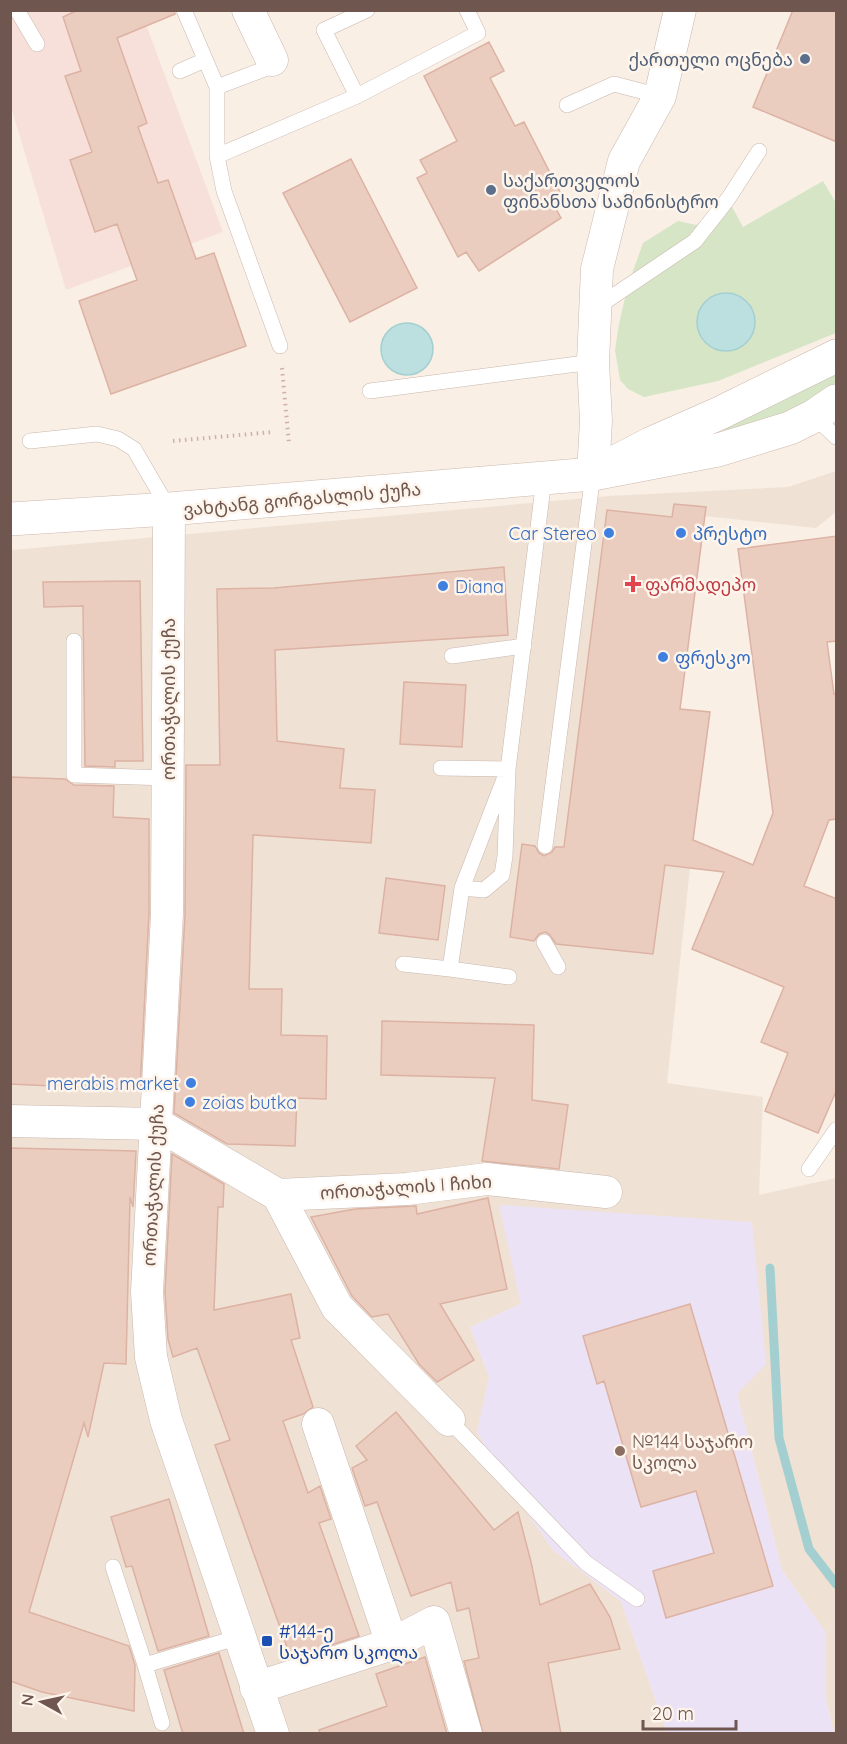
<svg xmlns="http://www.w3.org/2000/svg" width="847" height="1744" viewBox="0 0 847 1744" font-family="Quicksand,'Noto Sans Georgian',sans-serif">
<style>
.residential{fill:#f0e1d5}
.commercial{fill:#f8e0da}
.education{fill:#ece2f5}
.green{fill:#d6e5c6}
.water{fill:#bcdfe0;stroke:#a4cfd1;stroke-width:1.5}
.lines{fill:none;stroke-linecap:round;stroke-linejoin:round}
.stream{stroke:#a4cfd1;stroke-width:9}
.building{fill:#ebcdc0;stroke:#dcb2a3;stroke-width:1.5}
.service-casing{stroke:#c9b7ad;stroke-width:16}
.minor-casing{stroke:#c9b7ad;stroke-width:33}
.tertiary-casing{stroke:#c9b7ad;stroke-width:34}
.secondary-casing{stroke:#ceb8ae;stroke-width:34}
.path{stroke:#d0b0a4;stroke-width:4;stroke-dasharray:1.5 4.5;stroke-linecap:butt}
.service{stroke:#fff;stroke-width:15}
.minor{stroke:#fff;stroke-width:32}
.tertiary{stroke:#fff;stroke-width:33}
.secondary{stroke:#fff;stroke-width:33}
.service-dot{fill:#5c6f8a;stroke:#fdf4eb;stroke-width:2}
.shop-dot{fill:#3f7fe0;stroke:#fdf4eb;stroke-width:2}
.health-dot{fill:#e0444e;stroke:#fdf4eb;stroke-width:2}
.education-dot{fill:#8d6e63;stroke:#fdf4eb;stroke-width:2}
.transit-dot{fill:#1a4fb4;stroke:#fdf4eb;stroke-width:2}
.labels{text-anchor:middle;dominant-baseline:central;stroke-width:5;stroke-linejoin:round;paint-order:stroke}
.service-label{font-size:18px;fill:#4e5e75;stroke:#fdf4eb;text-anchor:end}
.street-label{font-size:18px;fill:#6f564e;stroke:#fdf4eb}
.shop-label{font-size:18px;fill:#366cbe;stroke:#fdf4eb;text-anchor:start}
.health-label{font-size:18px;fill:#be3a42;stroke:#fdf4eb;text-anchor:start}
.education-label{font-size:18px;fill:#785e54;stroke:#fdf4eb;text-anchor:start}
.transit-label{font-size:18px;fill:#164399;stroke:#fdf4eb;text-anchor:start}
</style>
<rect width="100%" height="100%" fill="#f9efe5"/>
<path class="residential" d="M836,471V512L816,528L705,516L680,709L710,712L690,868L667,1083L763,1097L759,1195L836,1178V1733H834L826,1700V1633L782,1570L737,1394L500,1205L521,1304L470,1327L489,1377L477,1432L507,1485L554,1551L621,1601L667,1733L11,1734V550L609,496L788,487Z"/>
<path class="commercial" d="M10,11H141L223,232L66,290L11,107Z"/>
<path class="education" d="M499,1205L752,1222L766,1364L737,1394L782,1570L826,1633V1700L834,1733H667L621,1601L554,1551L507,1485L477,1432L489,1377L470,1327L521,1304Z"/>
<path class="green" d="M823,181L836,203V333L718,381L644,397L628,389L620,380L615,350L619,324L628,285L643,243L678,221L696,225L731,205L743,227Z
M836,362V388L807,405L745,428L710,431Z"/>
<path class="water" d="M697 322a29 29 0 1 1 58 0a29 29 0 1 1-58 0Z
M381 349a26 26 0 1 1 52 0a26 26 0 1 1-52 0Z"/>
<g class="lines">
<path class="stream" d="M770,1268L779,1438L809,1549L836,1584"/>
</g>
<path class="building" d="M78,10H174L175,14L117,38L147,123L138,127L158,183L168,180L196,259L214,253L246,346L111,394L79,301L137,280L117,224L95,232L70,160L92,152L65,76L81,71L63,17Z
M793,10H837V142L753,107Z
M489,42L504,71L490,78L515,126L524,122L565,202L555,207L561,218L479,271L466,252L458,257L417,178L427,173L420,160L457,141L424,76Z
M351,159L417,288L350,322L283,193Z
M674,504L706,507L680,709L710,712L693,840L753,865L773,813L738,549L837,536V641L827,642L834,694H837V819L829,820L804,886L837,899V1089L818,1133L765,1111L788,1053L761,1042L784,987L692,949L724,872L665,865L653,954L556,944L549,934L545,932L539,934L534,941L510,937L522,844L535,846L539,853L544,856L552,852L555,847H564L607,510L672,517Z
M504,567L508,635L275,650L277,741L344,749L340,788L375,790L371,843L253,835L249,989H282L281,1035L327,1036L326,1099L297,1098L295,1146L227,1144L174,1113L185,915L186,765H220L217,589L274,588Z
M140,581L143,761H115V767L85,766L83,606L44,607L43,582Z
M404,682L466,685L462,747L400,744Z
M10,777L65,779L74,785L114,786L113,817L149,819V913L140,1090L10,1084Z
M386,878L445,886L438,940L379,933Z
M382,1021L534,1025L532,1100L568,1105L559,1169L482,1161L495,1078L381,1075Z
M10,1148L136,1151L133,1207L130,1197L126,1364L104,1363L88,1437L84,1423L29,1612L129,1646L135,1665L134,1711L42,1692L10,1681Z
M172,1154L224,1184L223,1207H218L214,1310L291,1294L300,1338L291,1340L313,1407L303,1414L283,1421L308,1493L320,1486L331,1519L319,1523L359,1636L291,1658L215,1445L230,1440L197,1348L173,1357L168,1339L165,1292Z
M488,1198L507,1289L440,1304L474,1360L437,1382L419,1364L388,1314L372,1317L352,1296L311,1217L355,1209L416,1206L417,1214Z
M690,1304L773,1586L666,1618L653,1571L714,1553L696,1491L641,1507L604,1381L597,1384L583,1336Z
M396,1412L494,1530L518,1512L531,1562L540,1605L590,1584L610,1617L620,1649L548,1663L561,1734H483L464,1661L479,1658L469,1608L457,1611L451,1582L411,1596L377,1502L365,1506L352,1468L367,1460L356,1446Z
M169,1499L209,1636L158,1651L132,1566L126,1567L111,1517Z
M219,1653L244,1734H183L164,1670Z
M425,1657L447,1734H320L319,1730L387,1706L376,1674Z"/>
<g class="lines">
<defs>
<path id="service" d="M17,10L37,44
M184,10L217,87V156L224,191L280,346
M180,71L205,60
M217,87L270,67L272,60
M357,96L324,30L367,10
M567,105L614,84L660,96
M217,156L357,96L478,33L467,10
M597,307L695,241L728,199L759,151
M370,391L593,362
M814,416L836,437
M30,441L97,434L118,439L134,449L169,509
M74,641V775L168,778
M452,656L524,646
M441,768L508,769L505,856L502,875L484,890L462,888
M545,846L593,474
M544,942L558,967
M403,964L450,969L462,888L508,769L544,479
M450,969L509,977
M809,1169L836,1130
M449,1420L586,1563L637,1599
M113,1567L145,1665
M162,1723L145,1665L239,1637"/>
<path id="minor" d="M248,10L272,60
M593,474L596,421L593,362L597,269L624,161L660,96L680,10
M169,509L167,914L147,1292L151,1357L166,1420L273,1734
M10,1121L157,1124L278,1195L337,1307L449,1420
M278,1195L407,1189L487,1179L606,1192
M318,1424L392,1644
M256,1688L392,1644L434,1622L466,1734"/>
<path id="tertiary" d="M600,470L652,443L720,413L836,356"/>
<path id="secondary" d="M10,519L169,509L593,474L718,450L790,428L814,416L836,401"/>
</defs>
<use href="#service" class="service-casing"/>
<use href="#minor" class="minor-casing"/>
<use href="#tertiary" class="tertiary-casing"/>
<use href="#secondary" class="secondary-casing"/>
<path class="path" d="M282,368L289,444
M173,441L273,432"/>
<use href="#service" class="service"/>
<use href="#minor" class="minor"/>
<use href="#tertiary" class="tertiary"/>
<use href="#secondary" class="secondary"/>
</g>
<g class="service-dot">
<circle cx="805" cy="59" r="6"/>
<circle cx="491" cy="190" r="6"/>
</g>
<g class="shop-dot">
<circle cx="609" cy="533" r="6"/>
<circle cx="681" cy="533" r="6"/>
<circle cx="443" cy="586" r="6"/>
<circle cx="663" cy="657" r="6"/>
<circle cx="191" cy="1083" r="6"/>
<circle cx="190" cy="1102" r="6"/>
</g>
<path class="health-dot" d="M630 575h6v6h6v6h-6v6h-6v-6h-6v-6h6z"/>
<circle class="education-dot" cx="620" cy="1451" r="6"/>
<rect class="transit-dot" x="261" y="1635" width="12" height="12" rx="3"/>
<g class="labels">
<g class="service-label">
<text x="793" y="59">ქართული ოცნება</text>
<text x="503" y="180" text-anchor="start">საქართველოს<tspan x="503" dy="21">ფინანსთა სამინისტრო</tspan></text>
</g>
<g class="street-label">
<text transform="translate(302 499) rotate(-5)">ვახტანგ გორგასლის ქუჩა</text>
<text transform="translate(168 699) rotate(-90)">ორთაჭალის ქუჩა</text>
<text transform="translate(153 1185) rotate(-87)">ორთაჭალის ქუჩა</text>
<text transform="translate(406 1187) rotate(-4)">ორთაჭალის I ჩიხი</text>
</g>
<g class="shop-label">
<text x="597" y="533" text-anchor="end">Car Stereo</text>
<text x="693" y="533">პრესტო</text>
<text x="455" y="586">Diana</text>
<text x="675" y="657">ფრესკო</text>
<text x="179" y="1083" text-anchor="end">merabis market</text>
<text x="202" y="1102">zoias butka</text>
</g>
<g class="health-label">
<text x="645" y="584">ფარმადეპო</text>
</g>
<g class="education-label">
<text x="632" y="1441">№144 საჯარო<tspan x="632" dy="21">სკოლა</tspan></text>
</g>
<g class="transit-label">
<text x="279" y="1631">#144-ე<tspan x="279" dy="21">საჯარო სკოლა</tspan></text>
</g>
</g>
<rect width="847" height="1744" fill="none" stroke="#6f564e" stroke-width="24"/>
<g transform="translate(42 1702) rotate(278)" stroke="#fdf4eb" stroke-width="4.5" paint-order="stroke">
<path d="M0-4.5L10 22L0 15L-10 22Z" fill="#6f564e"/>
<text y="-9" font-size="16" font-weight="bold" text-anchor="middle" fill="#6f564e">N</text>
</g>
<path d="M643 1720v9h93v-9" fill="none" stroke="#6f564e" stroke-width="3"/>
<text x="652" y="1720" font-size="18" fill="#6f564e" stroke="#fdf4eb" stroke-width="4.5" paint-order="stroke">20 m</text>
</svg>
